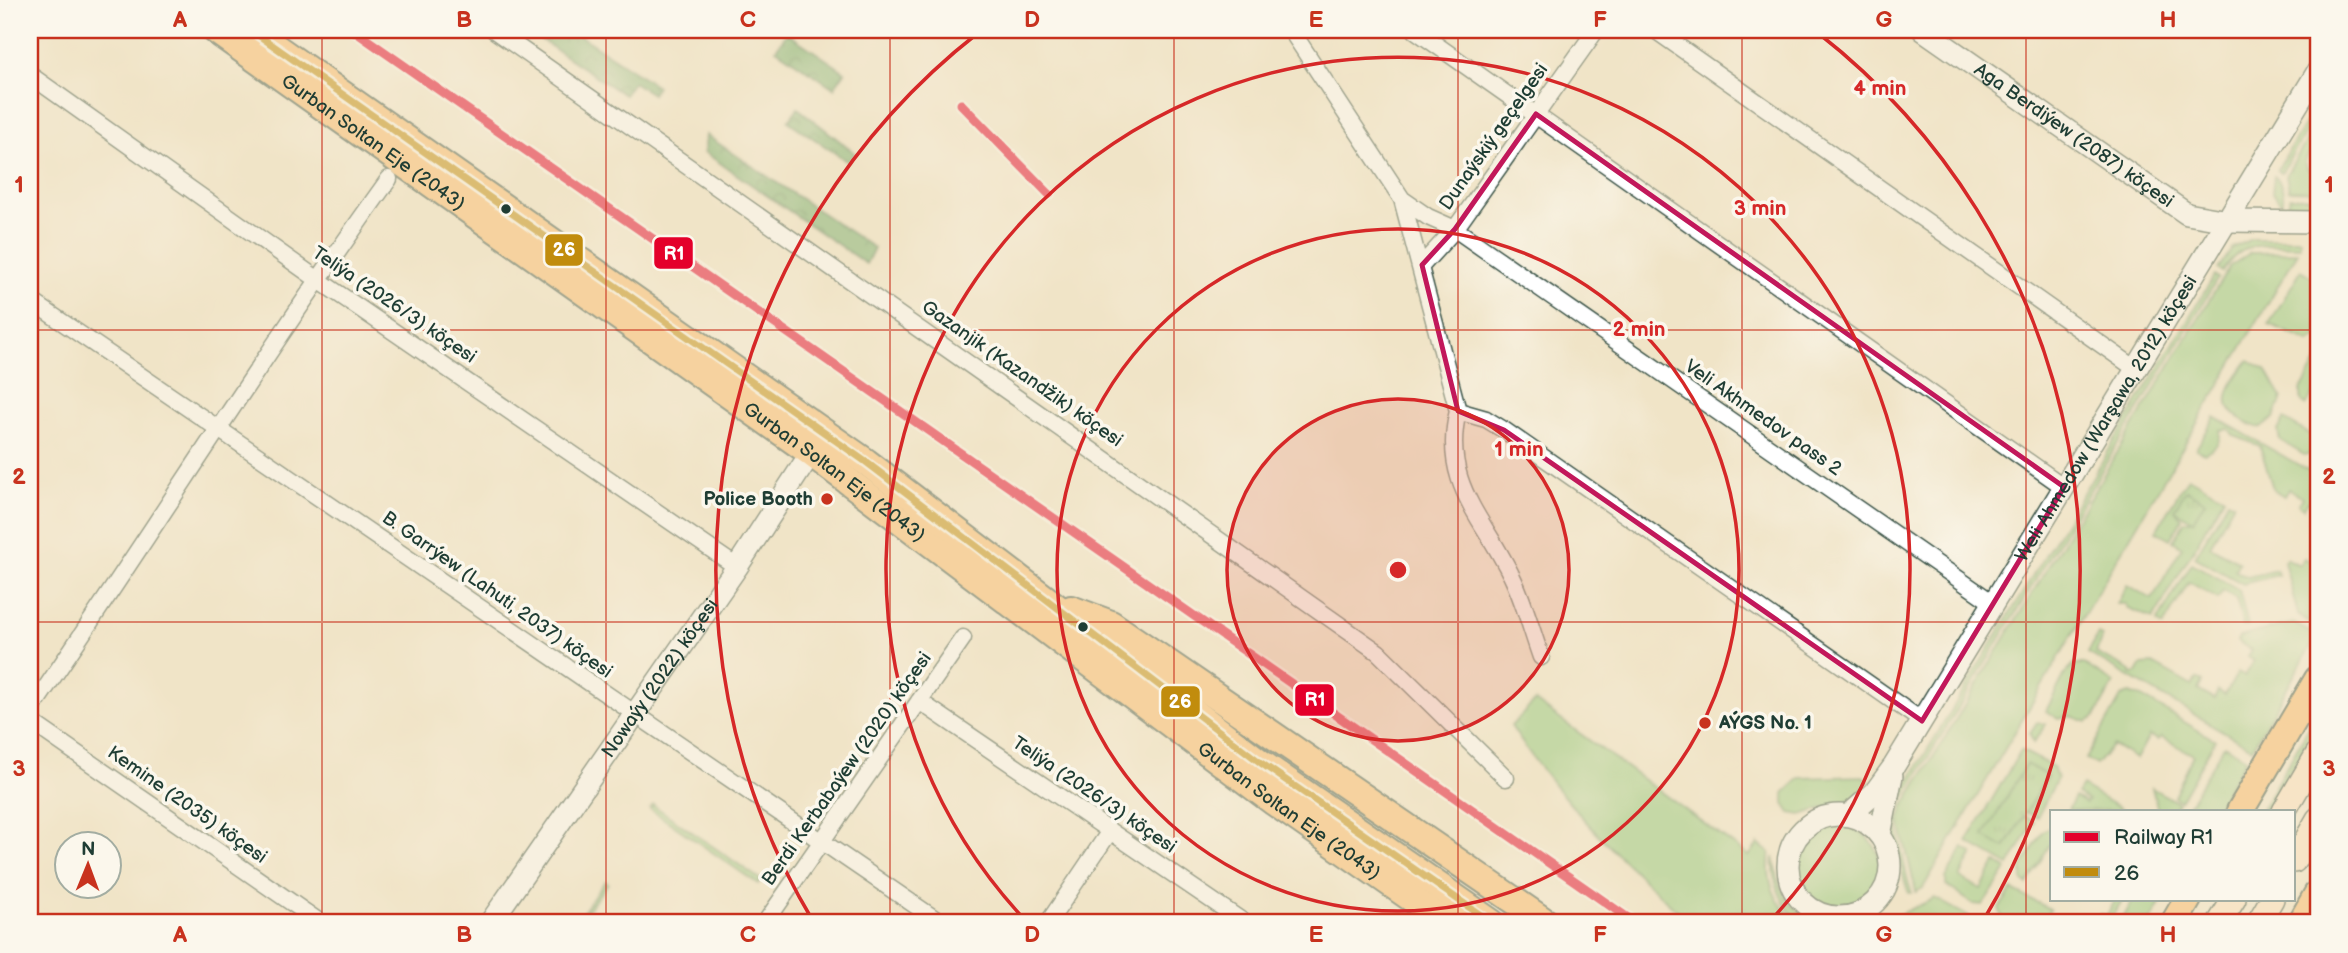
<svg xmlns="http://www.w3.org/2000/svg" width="2348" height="953" viewBox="0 0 2348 953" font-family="'Balsamiq Sans',sans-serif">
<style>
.grass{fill:#91ca7e;stroke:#588459;stroke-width:2}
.forest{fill:url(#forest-crowns);stroke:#4a7650;stroke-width:2}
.park{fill:url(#park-tufts);stroke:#588459;stroke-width:2}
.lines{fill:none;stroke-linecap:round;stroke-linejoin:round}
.minor-casing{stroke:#3e564a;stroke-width:19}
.tertiary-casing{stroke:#3e564a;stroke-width:24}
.secondary-casing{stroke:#3e564a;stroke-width:26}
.trunk-casing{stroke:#3e564a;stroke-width:30}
.minor{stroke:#fff;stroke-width:16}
.tertiary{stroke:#fff;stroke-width:21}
.secondary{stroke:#fee5c5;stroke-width:23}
.trunk{stroke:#fcbd6f;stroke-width:26}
.bus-1-casing{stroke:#fbf7ec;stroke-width:12}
.bus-1{stroke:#c18c0d;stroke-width:7}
.rail-1-casing{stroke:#fbf7ec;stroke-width:14}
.rail-1{stroke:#e4002b;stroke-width:9}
.marked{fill:none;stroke:#c2185b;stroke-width:5;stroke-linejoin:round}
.grid{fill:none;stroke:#c8321e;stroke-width:2;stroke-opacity:0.55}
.ring{fill:none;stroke:#d62828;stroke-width:3.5}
.bus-dot{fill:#1f3d34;stroke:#fbf7ec;stroke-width:2.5}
.poi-dot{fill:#c8321e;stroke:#fbf7ec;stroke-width:2.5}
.labels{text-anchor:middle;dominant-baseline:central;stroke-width:7;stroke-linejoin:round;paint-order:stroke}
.street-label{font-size:19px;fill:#1f3d34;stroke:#fbf7ec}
.poi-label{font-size:19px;font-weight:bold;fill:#1f3d34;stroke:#fbf7ec;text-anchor:end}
.centre{fill:#d62828;stroke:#fbf7ec;stroke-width:3.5}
.ring-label{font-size:21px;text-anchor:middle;font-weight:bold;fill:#d62828;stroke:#fbf7ec;stroke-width:7;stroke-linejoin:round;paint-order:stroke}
.line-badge{stroke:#fbf7ec;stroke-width:2.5}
.badge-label{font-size:19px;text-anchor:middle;font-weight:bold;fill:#fff}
.neatline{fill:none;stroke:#c8321e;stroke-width:2.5}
.grid-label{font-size:23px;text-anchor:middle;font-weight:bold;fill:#c8321e}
</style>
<defs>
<pattern id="forest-crowns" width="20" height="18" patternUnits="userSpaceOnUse" patternTransform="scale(1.75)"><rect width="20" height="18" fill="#74ae6d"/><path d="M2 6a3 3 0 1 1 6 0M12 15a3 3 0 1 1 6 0" fill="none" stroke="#5f8f5a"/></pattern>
<pattern id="park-tufts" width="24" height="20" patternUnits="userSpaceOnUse" patternTransform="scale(1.75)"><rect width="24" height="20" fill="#91ca7e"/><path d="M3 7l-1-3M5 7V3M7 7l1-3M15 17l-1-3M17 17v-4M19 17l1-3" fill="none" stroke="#76a568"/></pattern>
</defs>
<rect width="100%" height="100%" fill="#fbf7ec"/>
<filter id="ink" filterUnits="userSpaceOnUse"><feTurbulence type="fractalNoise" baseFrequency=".0143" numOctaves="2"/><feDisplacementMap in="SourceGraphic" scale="14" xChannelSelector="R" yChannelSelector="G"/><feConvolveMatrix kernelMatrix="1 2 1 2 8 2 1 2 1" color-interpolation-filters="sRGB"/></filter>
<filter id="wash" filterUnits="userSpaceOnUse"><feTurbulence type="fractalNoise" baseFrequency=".00686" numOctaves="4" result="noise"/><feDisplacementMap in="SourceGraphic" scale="28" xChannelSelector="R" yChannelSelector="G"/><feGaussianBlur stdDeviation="1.57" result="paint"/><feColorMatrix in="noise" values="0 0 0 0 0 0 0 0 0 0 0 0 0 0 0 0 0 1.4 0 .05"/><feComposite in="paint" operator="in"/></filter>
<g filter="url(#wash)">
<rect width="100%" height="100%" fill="#f0e4c7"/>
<path class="grass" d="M2318,102V112L2281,173L2277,170Z
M2318,122V137L2305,161L2307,168L2318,176V191L2289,190L2286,175Z
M2274,176C2282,181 2285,195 2282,204L2272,192Z
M2290,197H2318V206L2288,205Z
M2251,239H2300V246C2264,246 2243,238 2222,272L2218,269L2233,248Z
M2298,252L1923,888L1916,892L1899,820L1903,807L2230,266L2250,253Z
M2301,270L2318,281V336L2309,342L2269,324Z
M2214,276L2218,278L1897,809C1894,819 1907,881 1912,893H1909C1906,890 1891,830 1891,824C1891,819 1893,813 1893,807Z
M2249,360L2266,370L2282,398L2274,418L2261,428C2253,427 2247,423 2241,419C2214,404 2234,379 2249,360Z
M2318,360V386L2306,406L2301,401V390Z
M2215,417L2318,476V507L2308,501L2304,508L2298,504L2302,497L2288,489L2284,496L2273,489L2260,446L2234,436L2229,429L2220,430C2221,443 2215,448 2204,453L2196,449Z
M2284,419L2318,439L2316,453L2304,455L2280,440L2278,431Z
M2188,477L2224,497L2153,619L2126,607V604H2117L2127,585L2152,599L2182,547L2173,541L2185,521H2193L2204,501L2186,490L2175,510L2182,519L2170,539L2156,531Z
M2228,500L2234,503L2210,546L2239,562L2235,570L2248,577L2276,570L2278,575L2243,584L2195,557Z
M2318,550V626L2298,615L2284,561L2286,558L2299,565L2304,558L2311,562Z
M2192,563L2239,590L2248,625L2243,626L2236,598L2223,591L2218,599L2189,582L2163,626L2157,622Z
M2293,623L2317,636L2252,748L2088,653L2098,634L2102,636L2096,653L2131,671V674L2137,673L2142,665L2153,664L2192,686L2197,679L2202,682L2198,690L2214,699L2218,691L2225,695L2238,672L2245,676L2254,661L2247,656L2251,650L2237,641L2239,637Z
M2074,664H2084L2114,683L2095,717L2087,722L2071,716L2058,719L2046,711L2066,672Z
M2129,694L2138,695L2215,740L2180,801L2174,797L2193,755L2161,737L2158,740L2149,736L2136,759L2113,745L2096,765L2086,759L2121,697Z
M1535,701L1749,856L1758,844L1770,853C1765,881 1776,906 1798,923H1691C1625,864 1559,801 1511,726Z
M2318,711V723L2267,811H2261Z
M2037,723L2046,724L2033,743L2030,734Z
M2224,745L2246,758L2215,811H2185Z
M2021,750L2053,767L2057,779L2037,818L2026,812L2047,776L2026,764L2005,848L2024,816L2034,822L2009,866L1967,842Z
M1864,776L1869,782L1856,798L1801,815L1790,813L1784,804V793L1800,778Z
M2082,786L2123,810L2122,811L2068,810L2075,797L2086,803L2088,801L2077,794Z
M2152,788L2178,803L2176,807L2158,811Z
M653,805L761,880L758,884L650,809Z
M1798 867a41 41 0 1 1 82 0a41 41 0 1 1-82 0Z
M2048,828H2052V841L2027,884L2022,880V868L2043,831Z
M1963,848L1973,854L1960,877L1981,889L1996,863L2007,869L1983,905L1973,904L1946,885V878Z
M1774,857L1779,882L1789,903L1815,923C1784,923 1772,882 1774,857Z
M605,881L608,883L578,923L576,922Z
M2012,890L2050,909L2042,923H2004L1999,908Z
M1935,898L1980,923H1881Z
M2116,899H2123L2108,923H2093L2101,914L2106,916Z
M2134,899H2163L2149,923H2120Z"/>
<path class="forest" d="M543,30H571L657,86L652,94L633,82L624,95L537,37Z
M787,33L845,72L834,88L776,49Z
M798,108L855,153L848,162L788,121Z
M706,135L874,248L866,264L704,152Z"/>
<path class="park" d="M2186,490L2205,501L2193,521L2174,510Z
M2026,764L2047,776L2005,848L1984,836Z"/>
</g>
<g filter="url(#ink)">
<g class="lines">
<defs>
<path id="minor" d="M494,30L1378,652L1506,778
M1291,30L1402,199L1458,411L1486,419L1504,430L1922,721
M1415,30L2064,487
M1655,30L2136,369
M30,75L317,279L737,567
M1402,199L1428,217L1455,229L1993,603
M1422,265L1455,229L1596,30
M30,300L941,923
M1458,411C1440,485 1486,519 1514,581C1525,605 1532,632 1541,657
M919,701L1245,923
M30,711C151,535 264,353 389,179
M30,721L321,923
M765,923L963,638
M1048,923L1110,831"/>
<g id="tertiary">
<path id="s1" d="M1923,30L2187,214L2228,221L2318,222"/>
<circle cx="1839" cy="866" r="51"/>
<path id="s2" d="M1849,815L1875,792L1894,766L2318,71"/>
<path d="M1880,835L1892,776"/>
<path id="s3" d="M490,923L737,567L818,442"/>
</g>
<path id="secondary" d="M2284,811L2318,753
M2294,861L2318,819
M2219,923L2234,899
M2258,923L2272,899"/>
<g id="trunk">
<path id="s4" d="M215,30L811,453L1274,802L1447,923"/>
<path d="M251,30L866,462L1261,763L1492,923"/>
<path d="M1071,609L1111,624L1547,923"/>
<path d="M2240,811L2318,679"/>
<path d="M2174,923L2188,899"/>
<path d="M2301,923L2318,893"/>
</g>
</defs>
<use href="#minor" class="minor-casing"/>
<use href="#tertiary" class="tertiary-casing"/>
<use href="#secondary" class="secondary-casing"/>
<use href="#trunk" class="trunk-casing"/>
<use href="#minor" class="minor"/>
<use href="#tertiary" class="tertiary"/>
<use href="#secondary" class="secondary"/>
<use href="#trunk" class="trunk"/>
<defs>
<path id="bus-1" d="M251,30L866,462L1261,763L1492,923"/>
</defs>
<use href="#bus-1" class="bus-1-casing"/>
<use href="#bus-1" class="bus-1"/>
<defs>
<path id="rail-1" d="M353,30L1635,923
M961,104L1049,194"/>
</defs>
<use href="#rail-1" class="rail-1-casing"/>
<use href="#rail-1" class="rail-1"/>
</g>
</g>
<path d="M0 0H2348V953H0ZM1536,114L2064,487L1922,721L1504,430L1458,411L1422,265L1455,229Z" fill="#f0e4c7" fill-opacity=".55" fill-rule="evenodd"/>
<path class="marked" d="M1536,114L2064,487L1922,721L1504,430L1458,411L1422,265L1455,229Z"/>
<path class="grid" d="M322,30V923M606,30V923M890,30V923M1174,30V923M1458,30V923M1742,30V923M2026,30V923M30,330H2318M30,622H2318"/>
<circle cx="1398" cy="570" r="171" fill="#d62828" fill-opacity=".12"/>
<g class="ring">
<circle cx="1398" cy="570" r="171"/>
<circle cx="1398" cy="570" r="341"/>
<path d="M1027 922A512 512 0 1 1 1769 922"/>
<path d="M813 921A682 682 0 0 1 978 33M1818 33A682 682 0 0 1 1983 921"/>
</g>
<g class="bus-dot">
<circle cx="506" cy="209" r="6"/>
<circle cx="1083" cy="627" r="6"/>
</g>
<g class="poi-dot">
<circle cx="827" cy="499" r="7"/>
<circle cx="1705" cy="723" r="7"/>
</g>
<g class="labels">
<g class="street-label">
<text stroke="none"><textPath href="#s1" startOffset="184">Aga Berdiýew (2087) köçesi</textPath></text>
<text transform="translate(1494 137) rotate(-55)">Dunaýskiý geçelgesi</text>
<text stroke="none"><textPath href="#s4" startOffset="194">Gurban Soltan Eje (2043)</textPath></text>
<text transform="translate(394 305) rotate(34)">Teliýa (2026/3) köçesi</text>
<text transform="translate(1022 374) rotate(35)">Gazanjik (Kazandžik) köçesi</text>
<text transform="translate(1763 418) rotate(35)">Veli Akhmedov pass 2</text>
<text stroke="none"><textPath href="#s2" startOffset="474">Weli Ahmedow (Warşawa, 2012) köçesi</textPath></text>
<text stroke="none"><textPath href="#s4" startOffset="761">Gurban Soltan Eje (2043)</textPath></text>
<text transform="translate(497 595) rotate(35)">B. Garrýew (Lahuti, 2037) köçesi</text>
<text stroke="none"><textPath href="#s3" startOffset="298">Nowaýy (2022) köçesi</textPath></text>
<text transform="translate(847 769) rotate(-55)">Berdi Kerbabaýew (2020) köçesi</text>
<text transform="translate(1094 795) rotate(34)">Teliýa (2026/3) köçesi</text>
<text transform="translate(187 805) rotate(35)">Kemine (2035) köçesi</text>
<text stroke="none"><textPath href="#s4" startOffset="1328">Gurban Soltan Eje (2043)</textPath></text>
</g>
<g class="poi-label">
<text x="813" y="499">Police Booth</text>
<text x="1719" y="723" text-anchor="start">AÝGS No. 1</text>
</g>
</g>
<circle cx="1398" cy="570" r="10" class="centre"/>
<g class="ring-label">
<text x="1880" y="95">4 min</text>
<text x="1760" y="215">3 min</text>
<text x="1639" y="336">2 min</text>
<text x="1519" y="456">1 min</text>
</g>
<g class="line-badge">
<rect x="544" y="233" width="40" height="34" rx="7" fill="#c18c0d"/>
<rect x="653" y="236" width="41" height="34" rx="7" fill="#e4002b"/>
<rect x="1294" y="683" width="41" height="34" rx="7" fill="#e4002b"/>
<rect x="1160" y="685" width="41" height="33" rx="7" fill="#c18c0d"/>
</g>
<g class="badge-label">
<text x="564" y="256">26</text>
<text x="674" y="260">R1</text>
<text x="1315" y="706">R1</text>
<text x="1180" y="708">26</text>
</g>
<rect width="2348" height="953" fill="none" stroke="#fbf7ec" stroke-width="77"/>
<rect x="2050" y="810" width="245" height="91" fill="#fbf7ec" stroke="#a3ada2" stroke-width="2"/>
<rect x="2064" y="832" width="35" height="10" fill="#e4002b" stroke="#a3ada2" stroke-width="2"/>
<text x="2114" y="844" font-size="21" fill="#1f3d34">Railway R1</text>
<rect x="2064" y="867" width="35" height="10" fill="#c18c0d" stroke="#a3ada2" stroke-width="2"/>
<text x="2114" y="880" font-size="21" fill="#1f3d34">26</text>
<g transform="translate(88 865) rotate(1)"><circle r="33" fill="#fbf7ec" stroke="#a3ada2" stroke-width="2"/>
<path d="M0-5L12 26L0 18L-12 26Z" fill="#c8321e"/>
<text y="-10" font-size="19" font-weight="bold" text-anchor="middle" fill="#1f3d34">N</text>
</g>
<rect x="38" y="38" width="2272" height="876" class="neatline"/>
<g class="grid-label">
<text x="180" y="27">A</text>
<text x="464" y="27">B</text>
<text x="748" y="27">C</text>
<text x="1032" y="27">D</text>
<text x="1316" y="27">E</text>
<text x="1600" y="27">F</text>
<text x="1884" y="27">G</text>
<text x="2168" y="27">H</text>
<text x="19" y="192">1</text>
<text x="2329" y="192">1</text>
<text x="19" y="484">2</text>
<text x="2329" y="484">2</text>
<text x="19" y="776">3</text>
<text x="2329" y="776">3</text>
<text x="180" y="942">A</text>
<text x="464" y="942">B</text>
<text x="748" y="942">C</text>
<text x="1032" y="942">D</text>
<text x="1316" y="942">E</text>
<text x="1600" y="942">F</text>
<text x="1884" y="942">G</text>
<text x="2168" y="942">H</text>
</g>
</svg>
